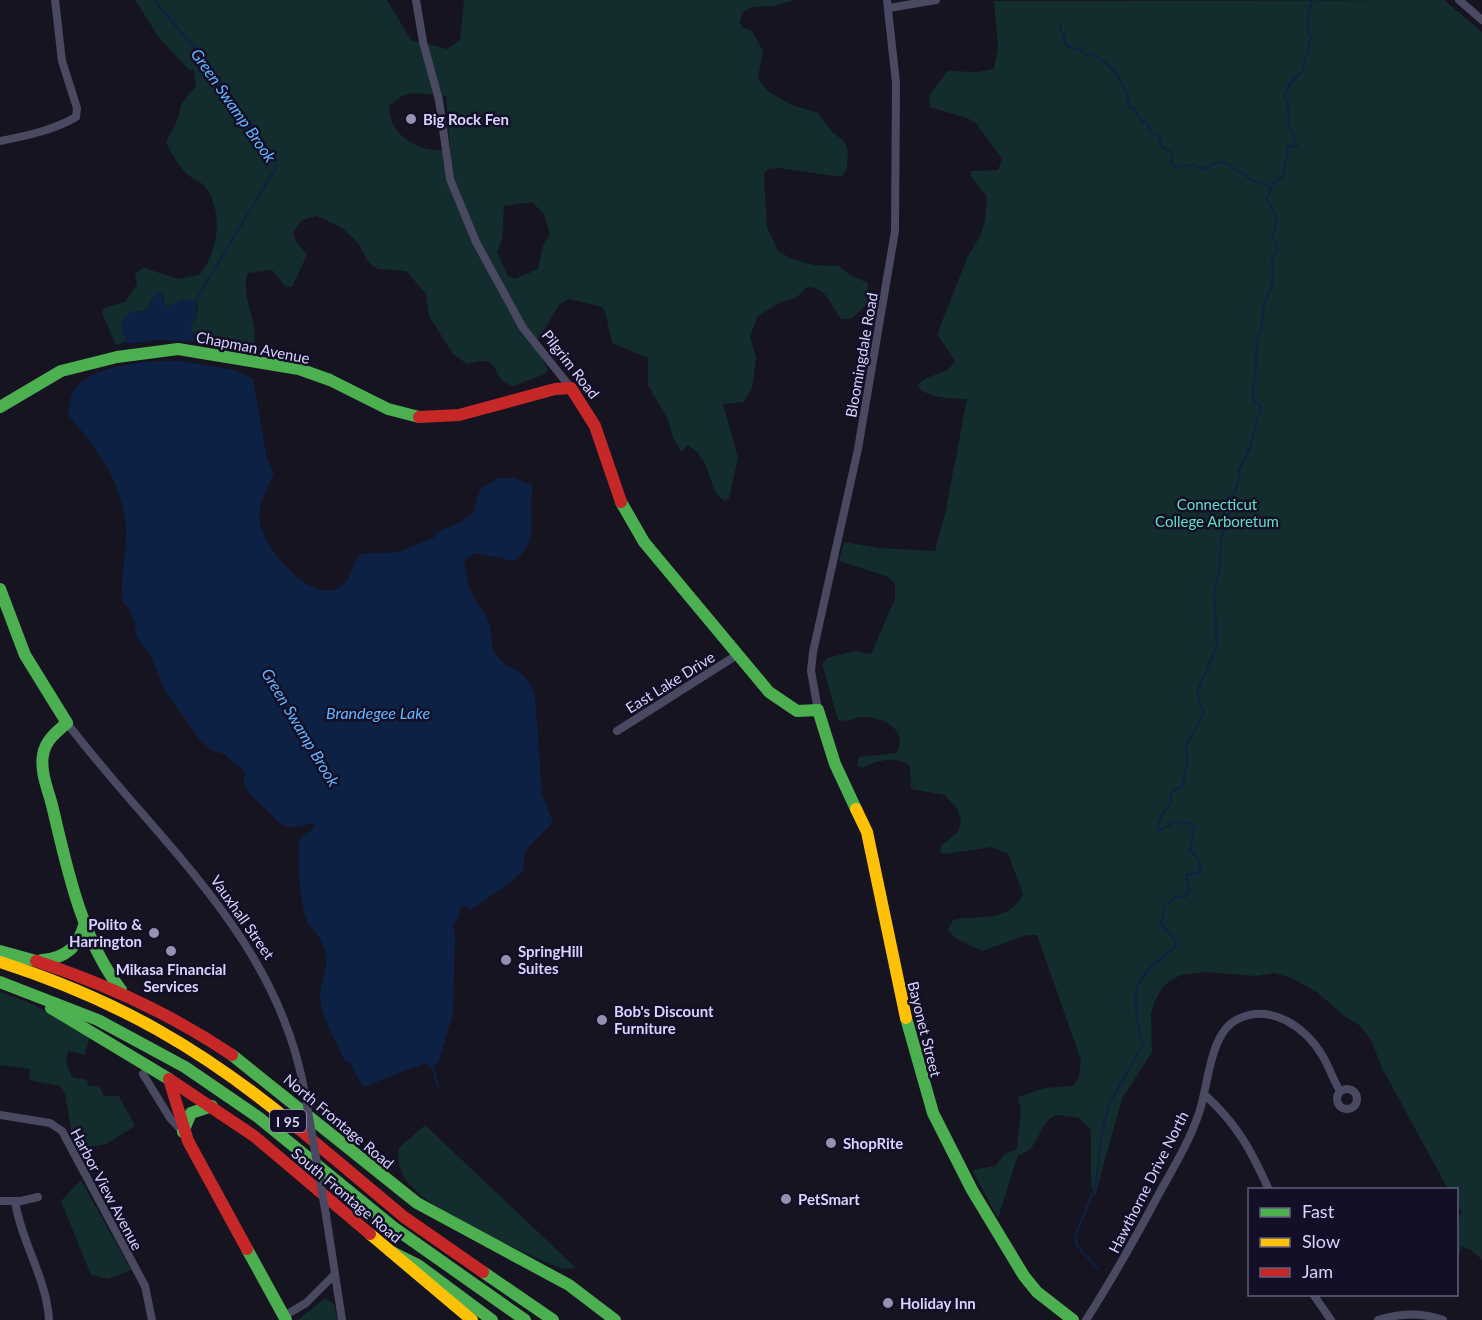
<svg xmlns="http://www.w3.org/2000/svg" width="1482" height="1320" viewBox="0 0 1482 1320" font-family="Lato,sans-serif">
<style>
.green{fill:#132c2d;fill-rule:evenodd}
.water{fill:#0d2144}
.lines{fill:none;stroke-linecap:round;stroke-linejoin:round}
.stream{stroke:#0d2144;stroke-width:2}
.street{stroke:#4a4962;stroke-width:8}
.fast{stroke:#4caf50;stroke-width:12}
.slow{stroke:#ffc107;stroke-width:12}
.jam{stroke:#c62828;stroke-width:12}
.street-bridge{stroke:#4a4962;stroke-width:8}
.poi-dot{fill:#9591b1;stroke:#130f26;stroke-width:2}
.labels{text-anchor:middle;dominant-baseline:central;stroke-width:5;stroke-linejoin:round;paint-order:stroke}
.shield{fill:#130f26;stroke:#9e99be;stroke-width:1.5}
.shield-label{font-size:14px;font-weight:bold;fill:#d9d4ff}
.poi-label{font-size:15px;font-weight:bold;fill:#d9d4ff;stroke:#130f26;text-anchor:start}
.street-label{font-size:15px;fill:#d9d4ff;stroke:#130f26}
.park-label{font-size:15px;fill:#5fe0c0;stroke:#130f26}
.water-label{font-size:16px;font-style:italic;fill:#62b6ff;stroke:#130f26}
</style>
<rect width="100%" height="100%" fill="#161421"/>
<path class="green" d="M135,0H387L411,40L447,49L460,40L464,0H821H794L774,6L753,7L743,12L740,22L742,27L752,31L763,51L758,78L767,91L792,105L818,113L831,131L844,141L848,151L847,168L842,177L778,168L768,169L764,173L767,227L778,251L792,259L813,265L839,266L850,275L868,283L867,304L851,319H841C831,306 827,287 807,287L796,298L781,302L758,316L750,336L756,358L752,388L744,402L723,404L738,458L729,498L725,501C705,489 716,464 688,445L681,452L673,437L668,420L648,385V358L612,343L605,311L602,307L569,299L560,304L537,341L538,351L548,369L545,374L514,386C487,381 506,352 467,364L453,354L429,316L426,294L406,271L378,269L369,263L358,243L342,228L317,216L302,220L293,232L295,240L307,255L292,287L285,286L272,270L248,273C239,298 261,323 253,348C235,351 201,342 188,328L196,318L198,304L186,299L166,307L162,294L152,299L146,311L136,312L123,332L126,341L116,345L102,313L104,308L125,302L137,284L135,273L144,268L179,279L199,275C219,252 224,211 205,187C200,180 191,179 186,173C181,169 168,148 166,142L176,123L182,103L196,86L194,70H189L160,39ZM413,93L446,96L450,149C422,155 389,137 389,106L402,96ZM532,202L544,214L550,234L543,246L538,269L515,279L508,276L497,252L502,240L504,206Z
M1444,0L1482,32V1260L1471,1250L1461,1246L1457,1264V1221L1462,1212L1457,1203L1456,1190L1448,1189L1382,1068L1371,1040L1359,1025L1344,1016L1317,992L1291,978L1274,973L1256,976L1204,972L1181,975L1171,980L1162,988L1154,1003L1151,1014L1152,1052L1122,1099L1095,1196L1091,1183V1130L1079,1118L1057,1115C1038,1120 1040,1152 1018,1155L998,1218L972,1170L995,1166L1005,1154L1017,1149L1021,1109L1018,1097L1045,1088L1073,1086L1079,1077L1081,1060L1037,935H1027L982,951L955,938L948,929L953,920C979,914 1008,924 1023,894L1008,854L992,847L945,854L940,852L941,846L958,832L961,821L958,810L945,795L911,789L910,766C898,755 875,760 863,768L857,766L859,757L897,753C907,730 887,719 866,717C856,716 847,723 838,720L822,664L827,658L854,651L871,654L895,599V583L886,576L839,561L844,542L879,548L935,551L945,514L967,399C954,399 925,398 918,386C926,372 948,377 955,361L937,334L968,256L980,236L985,221L987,197L971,176V171L998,170L1002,159L976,123L967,118L930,107L929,95L948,71L977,72L994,69L998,47L994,1Z
M0,992L30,1003L90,1036L85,1055L68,1051L66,1063L72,1077L87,1080L88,1086H99L104,1096H119L135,1126L106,1144L88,1147L79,1153L69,1132L71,1129L65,1094L60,1086L29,1080L30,1069L0,1065Z
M425,1125L576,1268L563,1269L552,1265C517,1249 419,1208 403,1175C398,1166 398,1158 399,1148Z
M81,1180L131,1270L108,1279L91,1275L61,1201Z
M325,1298L334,1304L337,1320H298Z"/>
<path class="water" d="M160,292L166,307L186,299L196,302V318L189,328L195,334L203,335L205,342L156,340L127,344L121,326L123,319L130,312L146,311L155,293Z
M182,361L234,370L253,379L267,459L274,474C267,489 257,505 260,523C264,548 313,608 342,586C350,580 354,562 360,554L399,552L433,538L440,530L459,523L473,513L480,489L499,478H514L533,485C526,513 542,541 514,561L475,553L464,561C466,574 469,591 476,601C482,610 487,615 490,626C492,637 490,648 498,657C514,676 523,664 535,696L542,795L553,822L528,847L524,855L523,871C507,887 488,897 470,910L463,905L460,908L459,917L453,925L455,935L453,1014L438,1063L429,1068L426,1063L363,1087L350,1063L345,1061C337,1043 321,1017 320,996C320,983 328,970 326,956C322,938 318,937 309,924C301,914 295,849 301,838C305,833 311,832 315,827L312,823L293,828L281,824L248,792L243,779L246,773C239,765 231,762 225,754L212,751L200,740L166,692L150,655L136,636L135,622L129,608L123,603C119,577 127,555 126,529C125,486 96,447 69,416C69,411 69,403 71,397C82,364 152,360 182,361Z"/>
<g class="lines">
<path class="stream" d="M154,0L211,67L278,164L194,303
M1061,25L1060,31L1063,34L1066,46L1081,50L1087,56L1091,53C1112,65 1128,84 1129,108L1134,109L1142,122L1147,123L1151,132L1159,137L1161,146L1172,153L1171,164L1175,167L1192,165L1206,169L1214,163L1224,162L1252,180L1268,185L1269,189
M432,1064L438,1086
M1098,1268L1077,1246L1075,1236L1096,1185L1101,1137L1109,1104L1143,1044C1139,1033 1133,999 1137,988C1143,971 1161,958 1175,947V939L1161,924L1165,905L1177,896L1185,897L1190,892L1186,875L1201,872L1199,860L1190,850L1195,828L1190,823L1174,822L1158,832C1156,820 1166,811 1171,802L1170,793L1182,786L1187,766L1186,746L1204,713L1198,698V690L1217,645L1214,590L1220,568L1221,540L1232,508V503L1228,499L1235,492L1239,479L1238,472L1250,447L1261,406L1255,402L1253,394L1258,337L1261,332L1264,303L1271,289L1274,269L1272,260L1277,249L1273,236L1277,218L1267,199L1273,183L1283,176L1288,147L1297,146L1288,123L1290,113L1285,96L1288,86L1302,71L1305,62L1311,38L1307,26L1308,14L1313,0"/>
<path class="street" d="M416,0L423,42L439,100L450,179L476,242L523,328L571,388
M1459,0L1482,20
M889,8L936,0
M0,141C26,136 54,130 76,117L77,108L62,61L55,0
M818,710L811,671L813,652L858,449L895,231L896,83L887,0
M67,723C158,843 278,937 305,1094
M617,731L737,655
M143,1074L170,1118L183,1132
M1337 1099a10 10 0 1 1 20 0a10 10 0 1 1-20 0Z
M1205,1095C1237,1124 1251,1150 1269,1190
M0,1115L50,1123L62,1131L145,1286L152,1320
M0,1201H21L38,1197
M15,1201C21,1242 47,1279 49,1320
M326,1215L342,1320
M1313,1294L1331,1320
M284,1316L306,1303L335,1274
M1086,1320C1113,1278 1137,1235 1161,1190C1175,1165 1190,1140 1199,1113C1209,1084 1209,1033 1238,1019C1271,1003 1305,1027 1322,1055C1329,1066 1333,1080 1340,1091
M1378,1320C1400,1313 1421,1312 1443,1320"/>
<path class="fast" d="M0,407L61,371L117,357L178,349L299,369L330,380L388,409L419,417
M621,502L644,542L769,692L797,711L818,710L835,764L856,809
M0,589L25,655L67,723C56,732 45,741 43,755C40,771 48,790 52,805C67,868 81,938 121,990
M0,951L36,961
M42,960C67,958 79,946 85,922
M0,982L98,1020L185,1067L258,1117L393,1227L525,1320
M51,1008L169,1079
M906,1018L933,1113L972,1190L1024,1276L1037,1292L1073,1320
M232,1055L417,1203L569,1285L615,1320
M183,1132L191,1113L212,1106
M247,1249L286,1320
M390,1251L418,1265L492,1320
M483,1272L553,1320"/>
<path class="slow" d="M856,809L867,832L906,1018
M0,962C118,1000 204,1050 299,1129
M370,1234L472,1320"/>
<path class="jam" d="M419,417L459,415L555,389L571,388L595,426L621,502
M36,961C106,984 171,1014 232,1055
M169,1079L254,1136L370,1234
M169,1079L188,1141L247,1249
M299,1129L404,1217L483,1272"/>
<path class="street-bridge" d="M305,1094L326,1215"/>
</g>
<g class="poi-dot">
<circle cx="411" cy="119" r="6"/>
<circle cx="154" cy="933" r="6"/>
<circle cx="171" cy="951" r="6"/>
<circle cx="506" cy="960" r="6"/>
<circle cx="602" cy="1020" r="6"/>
<circle cx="831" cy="1143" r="6"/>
<circle cx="786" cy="1199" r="6"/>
<circle cx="888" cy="1303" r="6"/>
</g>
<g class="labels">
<rect class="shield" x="270" y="1110" width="36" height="22" rx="4.5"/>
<g class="shield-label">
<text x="288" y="1121">I 95</text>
</g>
<g class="poi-label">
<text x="423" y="119">Big Rock Fen</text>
<text x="142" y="924" text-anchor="end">Polito &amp;<tspan x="142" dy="17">Harrington</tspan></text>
<text x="518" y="951">SpringHill<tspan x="518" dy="17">Suites</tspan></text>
<text x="171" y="969" text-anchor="middle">Mikasa Financial<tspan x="171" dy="17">Services</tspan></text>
<text x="614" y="1011">Bob's Discount<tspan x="614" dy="17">Furniture</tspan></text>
<text x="843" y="1143">ShopRite</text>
<text x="798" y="1199">PetSmart</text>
<text x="900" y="1303">Holiday Inn</text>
</g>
<g class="street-label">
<text transform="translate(253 347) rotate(11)">Chapman Avenue</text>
<text transform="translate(861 355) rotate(-80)">Bloomingdale Road</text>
<text transform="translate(571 364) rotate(52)">Pilgrim Road</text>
<text transform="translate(670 682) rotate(-32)">East Lake Drive</text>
<text transform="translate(243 917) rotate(55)">Vauxhall Street</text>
<text transform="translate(925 1029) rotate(76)">Bayonet Street</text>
<text transform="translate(339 1121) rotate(40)">North Frontage Road</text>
<text transform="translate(1148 1182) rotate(-63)">Hawthorne Drive North</text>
<text transform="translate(107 1189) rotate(62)">Harbor View Avenue</text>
<text transform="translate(347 1195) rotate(40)">South Frontage Road</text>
</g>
<g class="park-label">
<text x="1217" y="504">Connecticut<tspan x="1217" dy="17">College Arboretum</tspan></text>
</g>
<g class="water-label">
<text transform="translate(234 105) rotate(55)">Green Swamp Brook</text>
<text x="378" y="712">Brandegee Lake</text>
<text transform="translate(301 727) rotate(59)">Green Swamp Brook</text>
</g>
</g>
<rect x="1248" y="1188" width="210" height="108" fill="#130f26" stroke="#625e7d" stroke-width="1.5"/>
<rect x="1260" y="1208" width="30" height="9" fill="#4caf50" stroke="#625e7d" stroke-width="1.5"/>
<text x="1302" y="1218" font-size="18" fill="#d9d4ff">Fast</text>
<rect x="1260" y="1238" width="30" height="9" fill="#ffc107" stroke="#625e7d" stroke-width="1.5"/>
<text x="1302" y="1248" font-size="18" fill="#d9d4ff">Slow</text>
<rect x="1260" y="1268" width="30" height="9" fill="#c62828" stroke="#625e7d" stroke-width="1.5"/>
<text x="1302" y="1278" font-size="18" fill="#d9d4ff">Jam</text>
</svg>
